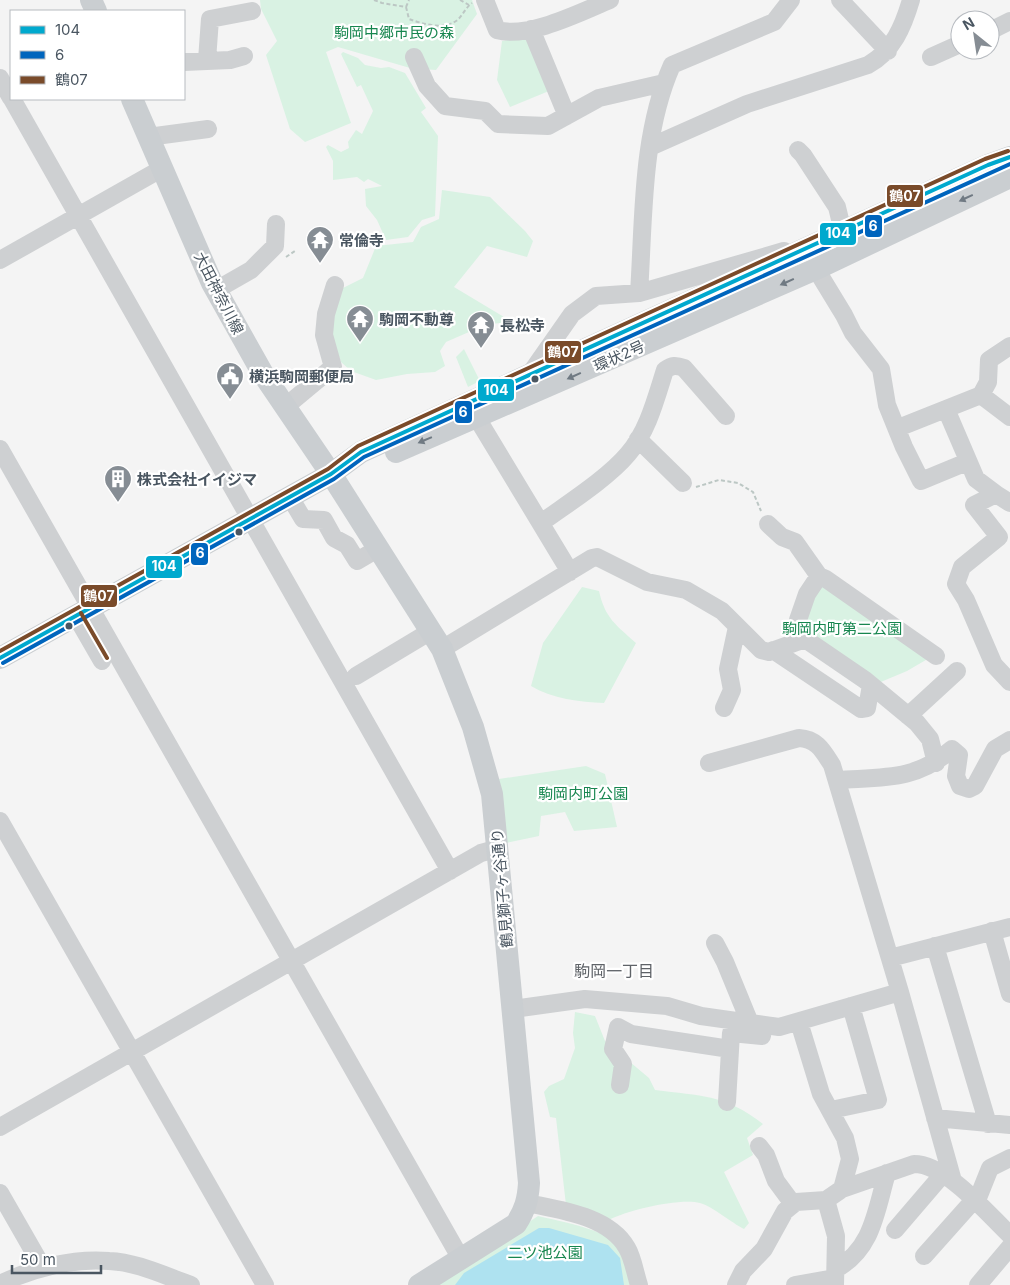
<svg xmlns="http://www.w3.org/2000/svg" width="1010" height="1285" viewBox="0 0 1010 1285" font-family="Inter,'Noto Sans JP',sans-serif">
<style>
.green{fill:#d9f2e3}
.water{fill:#aee2f0}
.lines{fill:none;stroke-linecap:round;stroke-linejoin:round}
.path{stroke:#bcc7c4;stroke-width:2;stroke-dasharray:4 2.5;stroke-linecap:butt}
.minor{stroke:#ced0d2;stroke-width:18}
.major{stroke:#caced1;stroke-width:22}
.bus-1-casing{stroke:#fff;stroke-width:8}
.bus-2-casing{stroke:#fff;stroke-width:8}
.bus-3-casing{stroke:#fff;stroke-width:8}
.bus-1{stroke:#00a9ce;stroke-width:4}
.bus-2{stroke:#0065bd;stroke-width:4}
.bus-3{stroke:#7a4b2a;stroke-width:4}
.oneway{fill:#707a83}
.bus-dot{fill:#4a5661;stroke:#fff;stroke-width:2}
.labels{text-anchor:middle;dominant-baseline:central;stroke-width:4.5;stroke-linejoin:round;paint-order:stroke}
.park-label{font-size:15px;fill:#17864f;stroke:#fff}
.poi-label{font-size:15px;font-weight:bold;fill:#4a5661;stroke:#fff;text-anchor:start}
.street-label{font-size:15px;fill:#4a5661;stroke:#fff}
.neighbourhood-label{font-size:16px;fill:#5f6368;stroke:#fff}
.line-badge{stroke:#fff;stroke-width:2}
.badge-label{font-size:14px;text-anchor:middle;font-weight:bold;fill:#fff}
</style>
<rect width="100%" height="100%" fill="#f4f4f4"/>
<path class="green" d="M260,0H472L477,14L436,70L410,68L338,47L326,52L351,123L305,142L290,129L266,55L277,41L261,9Z
M524,37L529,44L549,91L510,107L497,80L502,41Z
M343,52L358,58L365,65L381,68L389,67L405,73L426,108L421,112L438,136L435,216L422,220L408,237L386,240L377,220L366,206L365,189L382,186L368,179L364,182L357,177L333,180V161L326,147L328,145L341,152L349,148L348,142L356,130L362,134L373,111L361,85L357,87L341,54Z
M442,190L490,197L525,231L533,241L527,257L487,246L454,287L504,317L507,322L485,325L446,342L440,351L445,366L435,372L407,374L376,380L351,371L341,362L330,332L339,290L363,278L376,246L413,242L421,227L439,219Z
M464,349L480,381L468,387L456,357Z
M820,582L931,657L907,671L876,684L808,637L805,607Z
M582,587L599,591C605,618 616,625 636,643L604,703C579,702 553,699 531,686L543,643Z
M586,766L605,774L617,827L574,831L565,812L541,816L539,836L506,843L499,779Z
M575,1012L595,1016L605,1041L649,1078L655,1090C701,1096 725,1094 763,1124L747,1138L753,1155L724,1172L749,1223L744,1229C732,1223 712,1206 700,1203C679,1198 628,1210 609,1220L566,1205L556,1118L550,1117L544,1092L549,1086L564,1079L575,1048L573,1033Z
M538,1216C558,1221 601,1228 615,1243C624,1253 628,1272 633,1285H435Z"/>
<path class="water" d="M539,1228H549L608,1245L620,1258L624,1285H455L464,1273Z"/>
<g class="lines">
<path class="path" d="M374,0L382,3L406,7
M460,0L469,5
M406,7L409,19C423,24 442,30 456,21C462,17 465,8 472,3
M406,7L409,0
M286,257L295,251
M696,487L719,480L738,483L753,492L761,511"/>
<path class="minor" d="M485,0L497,30C528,39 581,12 610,0
M840,0L888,51
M531,29L567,116
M990,31L1010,21
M414,57L427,86L445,106L485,111L498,124L548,126L599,98L664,83
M931,57L960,44
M207,60L210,19L252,11
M184,62L230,60L244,56
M0,78L11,98
M12,99L450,871
M148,137L208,129
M650,147L747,104L868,65C893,51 903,27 911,0
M798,150L803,155L837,207L843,232
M0,260L161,169
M816,269L844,315L853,333L881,369L887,405L904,447L921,481L967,462
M216,290L251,270L275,246L276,224
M639,293C644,218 641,135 672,65L774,22L791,0
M530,374L572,314L596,296L639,293L784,251
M981,395L1010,417
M285,407L333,367L324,335L326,314L335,285
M946,409L976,479L996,494
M477,418L570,572
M898,428L981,395L988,382L989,360L1010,346
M638,439L683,483
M0,449L461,1259
M290,497L303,519L324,520L334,538L347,545L357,561L379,548
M1010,503L996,494L974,505L999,537L962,567L956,584L966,600L994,665L1010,682
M541,523C567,504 608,478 628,454C648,431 656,398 665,370C672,365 676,365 684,368L726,416
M768,524L782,537L795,542L819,576L807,594L798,620L805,639
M819,576L826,579L936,656
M76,616L102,661
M442,649L592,558L597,557L647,582L686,590L722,611L761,650L769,652L805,639L865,680L917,723L930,739L936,763
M773,650L861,709L867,708L871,685
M356,676L431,631
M724,708L732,690L728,669L737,627
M908,716L957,671
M709,763L799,738C817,739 823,751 832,765L900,992L953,1181
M838,780C883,777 916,781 952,749L959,755L956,776L960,786L969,789L975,786L995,749L1010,740
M0,821L265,1285
M992,931L1010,994
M715,943L725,962L750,1023
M935,946L988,1124
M890,958L1010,927
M513,1009L585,999L667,1006L701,1016L779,1027L900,992
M799,1022L821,1094L845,1138L850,1159L842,1189
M620,1085L623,1064L613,1049L618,1027L631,1034L730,1049
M727,1102L731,1033L762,1036
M831,1110L878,1100L851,1006
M935,1118L1010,1125
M0,1127L481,853L499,848
M759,1146L766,1155L776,1181L793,1204
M0,1193L43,1268
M826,1200L836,1236L835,1285
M527,1203C560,1210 609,1216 627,1248C633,1258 635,1273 639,1285
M976,1203L990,1168L1010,1158
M895,1230L943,1174
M924,1256L973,1201
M836,1269C873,1249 876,1210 887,1173
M0,1284C33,1268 73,1258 109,1261C137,1262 165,1276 191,1285
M736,1285L743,1271L764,1249L785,1211L796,1202L826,1200L842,1189L914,1164C946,1164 987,1213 1010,1235
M795,1285L835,1278
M978,1285L1010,1247"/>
<path class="major" d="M91,0L96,11
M132,99L212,283L263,374L331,474L442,649L473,727L492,794L529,1183C528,1200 525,1210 516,1224L419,1285
M396,452L816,269L1010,177
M0,658L331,474L361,452L988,165L1010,157"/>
<defs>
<path id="bus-1" d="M0,658L331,474L361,452L988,165L1010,157"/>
<path id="bus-2" d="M3,663L334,479L364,457L1010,164"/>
<path id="bus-3" d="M81,613L107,658
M0,651L328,469L358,446L985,159L1008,151"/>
</defs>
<use href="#bus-1" class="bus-1-casing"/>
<use href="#bus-2" class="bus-2-casing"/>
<use href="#bus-3" class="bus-3-casing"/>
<use href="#bus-1" class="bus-1"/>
<use href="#bus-2" class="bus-2"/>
<use href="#bus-3" class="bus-3"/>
</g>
<defs><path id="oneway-solid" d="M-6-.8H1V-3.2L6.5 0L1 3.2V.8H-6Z" transform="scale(1.25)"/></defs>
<g class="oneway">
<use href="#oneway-solid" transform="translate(966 198) rotate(155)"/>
<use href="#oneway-solid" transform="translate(787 282) rotate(156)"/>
<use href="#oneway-solid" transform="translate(574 376) rotate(156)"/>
<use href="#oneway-solid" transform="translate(425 440) rotate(157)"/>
</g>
<defs>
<symbol id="temple-pin" viewBox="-11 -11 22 30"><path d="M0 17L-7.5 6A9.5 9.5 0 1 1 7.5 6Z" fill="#868d94" stroke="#fff"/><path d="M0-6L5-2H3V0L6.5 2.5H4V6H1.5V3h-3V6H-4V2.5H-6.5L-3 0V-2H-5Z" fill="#fff"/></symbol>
<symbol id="civic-pin" viewBox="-11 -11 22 30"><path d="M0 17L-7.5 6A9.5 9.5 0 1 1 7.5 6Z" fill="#868d94" stroke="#fff"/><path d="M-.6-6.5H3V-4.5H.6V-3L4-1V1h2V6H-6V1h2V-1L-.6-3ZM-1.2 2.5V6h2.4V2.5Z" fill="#fff"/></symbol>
<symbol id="building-pin" viewBox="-11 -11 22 30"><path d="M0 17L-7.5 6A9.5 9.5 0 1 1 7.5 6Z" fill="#868d94" stroke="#fff"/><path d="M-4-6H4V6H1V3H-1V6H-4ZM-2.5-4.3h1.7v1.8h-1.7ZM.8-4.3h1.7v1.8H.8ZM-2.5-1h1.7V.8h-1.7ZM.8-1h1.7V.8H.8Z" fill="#fff"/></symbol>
</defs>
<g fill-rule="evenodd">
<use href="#temple-pin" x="304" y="224" width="32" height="43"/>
<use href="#temple-pin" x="344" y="303" width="32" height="43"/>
<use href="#temple-pin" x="465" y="309" width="32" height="43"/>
<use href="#civic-pin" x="214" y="360" width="32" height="43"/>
<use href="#building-pin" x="102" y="463" width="32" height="43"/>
</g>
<g class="bus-dot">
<circle cx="535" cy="379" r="4.5"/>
<circle cx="239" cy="532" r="4.5"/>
<circle cx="69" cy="626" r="4.5"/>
</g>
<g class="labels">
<g class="park-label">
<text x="394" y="32">駒岡中郷市民の森</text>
<text x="842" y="628">駒岡内町第二公園</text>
<text x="583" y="793">駒岡内町公園</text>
<text x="545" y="1252">二ツ池公園</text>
</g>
<g class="poi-label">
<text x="339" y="240">常倫寺</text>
<text x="379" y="319">駒岡不動尊</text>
<text x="500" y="325">長松寺</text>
<text x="249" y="376">横浜駒岡郵便局</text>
<text x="137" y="479">株式会社イイジマ</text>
</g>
<g class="street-label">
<text transform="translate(219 293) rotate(63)">大田神奈川線</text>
<text transform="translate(619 356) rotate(-24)">環状2号</text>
<text transform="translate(502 888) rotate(-95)">鶴見獅子ヶ谷通り</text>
</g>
<g class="neighbourhood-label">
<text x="614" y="971">駒岡一丁目</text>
</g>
</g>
<g class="line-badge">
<rect x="886" y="184" width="38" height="24" rx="5" fill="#7a4b2a"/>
<rect x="864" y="214" width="19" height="24" rx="5" fill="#0065bd"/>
<rect x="819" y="222" width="38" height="24" rx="5" fill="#00a9ce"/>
<rect x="544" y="340" width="38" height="24" rx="5" fill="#7a4b2a"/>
<rect x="477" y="378" width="38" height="24" rx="5" fill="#00a9ce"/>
<rect x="454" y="400" width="19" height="24" rx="5" fill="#0065bd"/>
<rect x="190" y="542" width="19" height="24" rx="5" fill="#0065bd"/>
<rect x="145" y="555" width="38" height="24" rx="5" fill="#00a9ce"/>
<rect x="80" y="584" width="38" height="24" rx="5" fill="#7a4b2a"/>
</g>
<g class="badge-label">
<text x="905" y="201">鶴07</text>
<text x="873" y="231">6</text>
<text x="838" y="238">104</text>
<text x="563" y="357">鶴07</text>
<text x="496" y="395">104</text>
<text x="463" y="417">6</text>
<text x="200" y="558">6</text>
<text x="164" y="571">104</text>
<text x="99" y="601">鶴07</text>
</g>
<rect x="10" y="10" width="175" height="90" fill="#ffffff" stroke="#b7bbc0"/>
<rect x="20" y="26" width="25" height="8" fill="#00a9ce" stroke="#b7bbc0"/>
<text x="55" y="35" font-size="15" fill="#4a5661">104</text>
<rect x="20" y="51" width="25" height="8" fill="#0065bd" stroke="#b7bbc0"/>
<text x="55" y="60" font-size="15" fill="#4a5661">6</text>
<rect x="20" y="76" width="25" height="8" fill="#7a4b2a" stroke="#b7bbc0"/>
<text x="55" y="85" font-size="15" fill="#4a5661">鶴07</text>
<g transform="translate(975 35) rotate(330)"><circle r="24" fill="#ffffff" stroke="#b7bbc0"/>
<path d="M0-4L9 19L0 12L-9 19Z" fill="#868d94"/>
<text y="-8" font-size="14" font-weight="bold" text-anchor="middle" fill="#4a5661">N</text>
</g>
<path d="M12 1265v8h89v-8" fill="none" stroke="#4a5661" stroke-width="2.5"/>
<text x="20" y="1265" font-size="15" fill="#4a5661" stroke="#ffffff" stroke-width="4" paint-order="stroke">50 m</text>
</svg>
